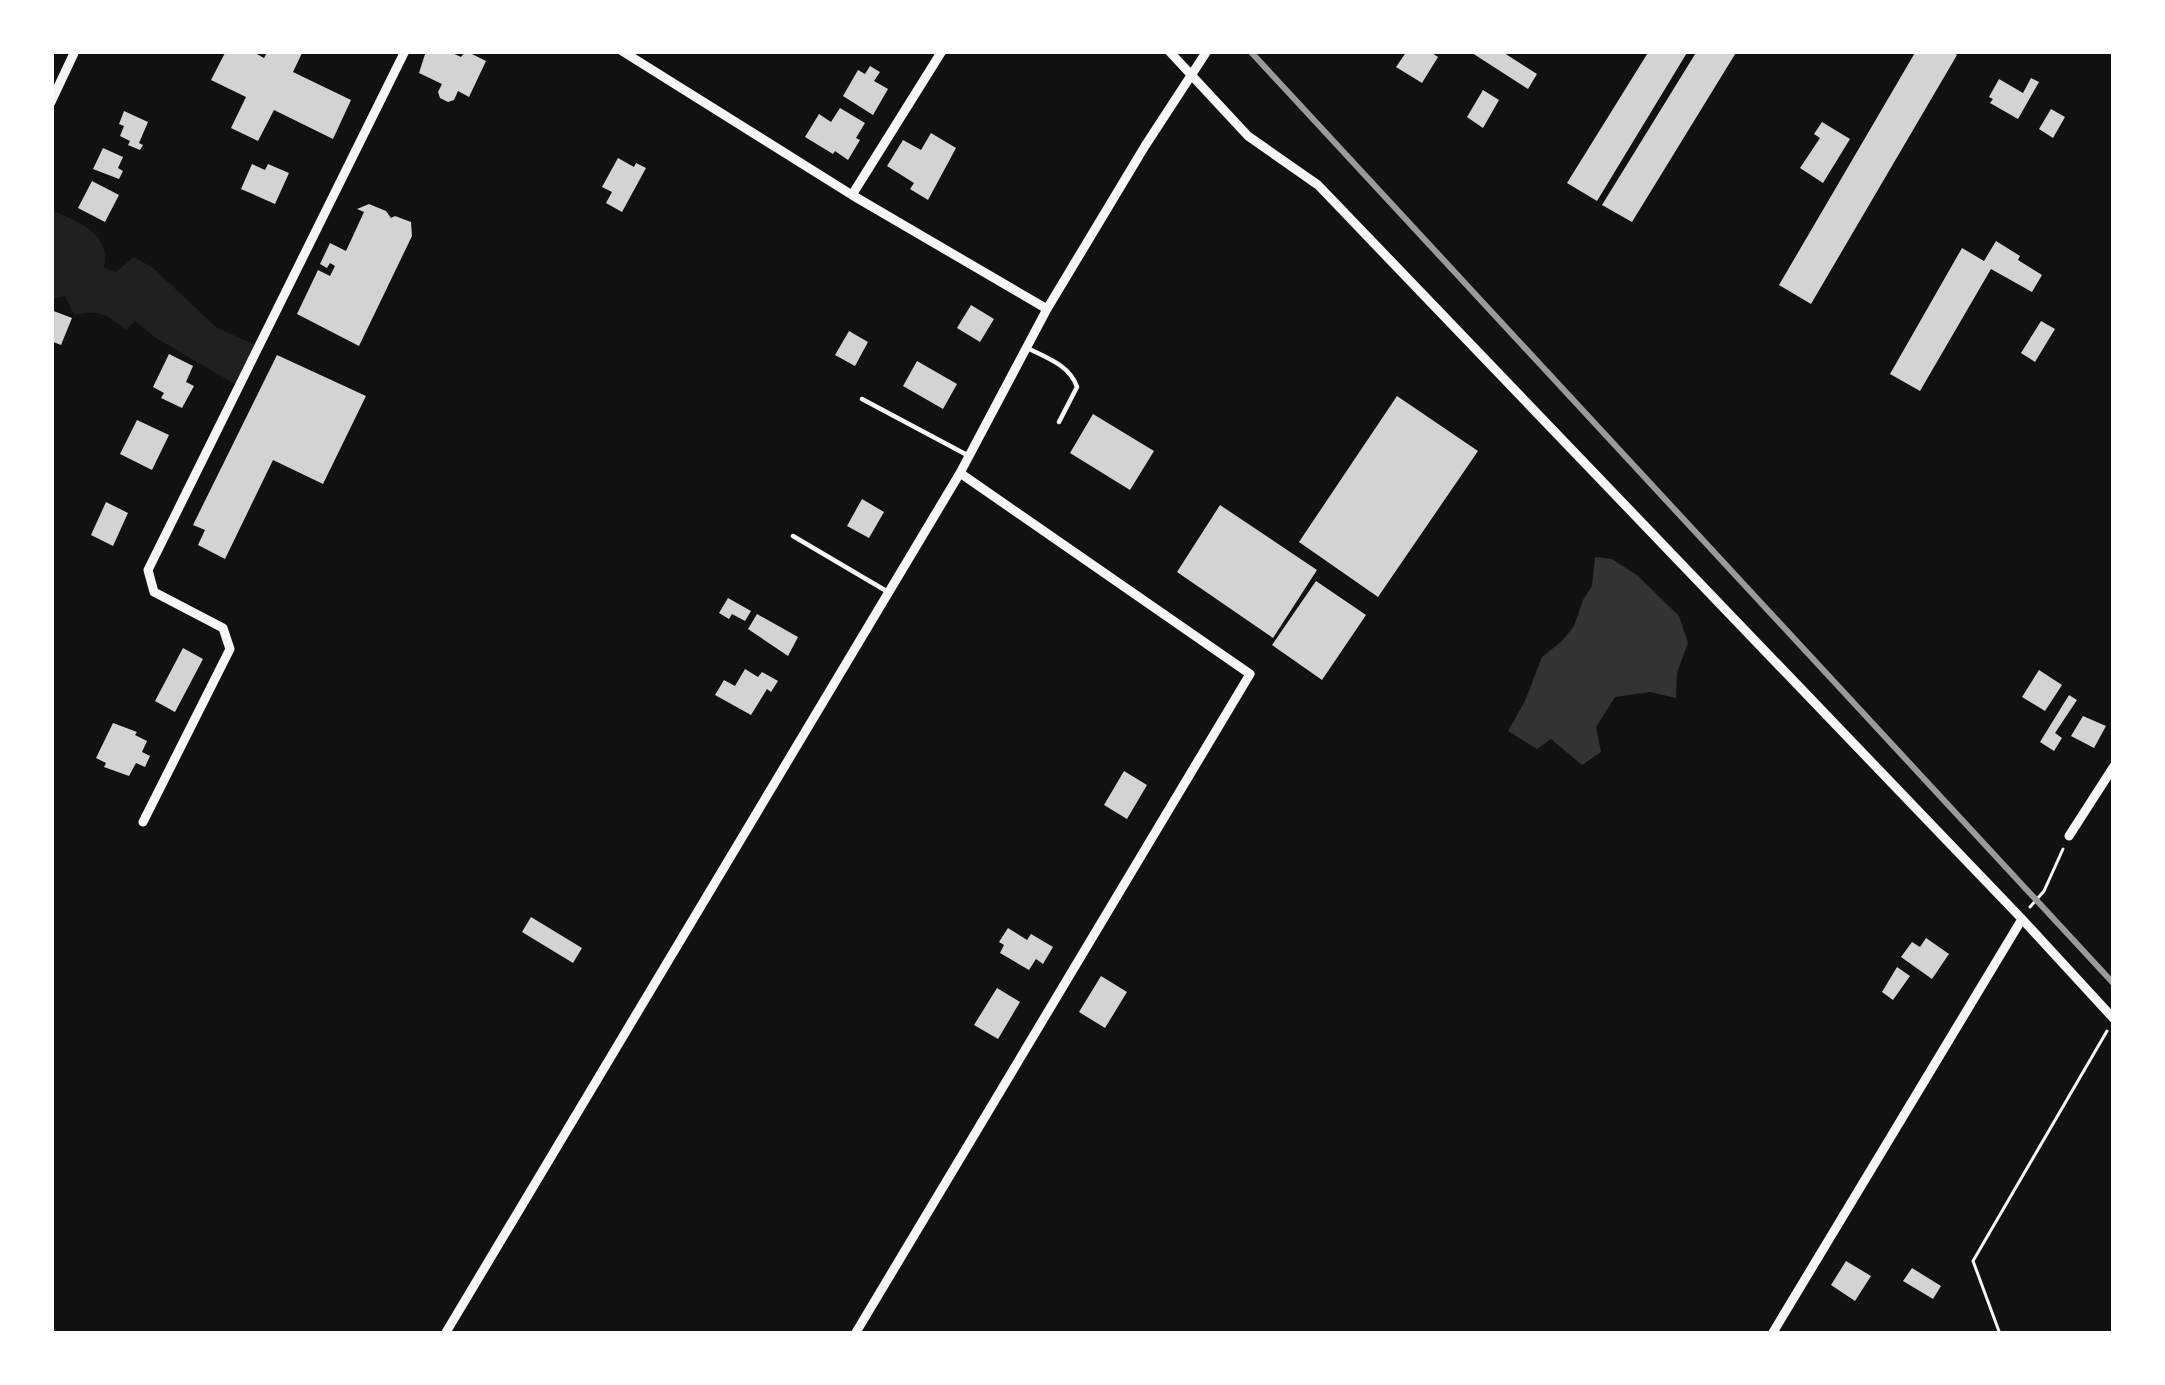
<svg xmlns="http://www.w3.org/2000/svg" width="2165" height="1385" viewBox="0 0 2165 1385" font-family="Signika,sans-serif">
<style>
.green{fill:#202020}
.water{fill:#333}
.building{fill:#d3d3d3}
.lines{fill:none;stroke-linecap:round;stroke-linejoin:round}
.path{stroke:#f5f5f5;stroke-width:3}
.service{stroke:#f5f5f5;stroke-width:4.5}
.minor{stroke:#f5f5f5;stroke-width:9}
.rail{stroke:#9a9a9a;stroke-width:6}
</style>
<rect width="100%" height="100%" fill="#111"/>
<path class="green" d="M54,211C81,224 111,233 104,268L116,272L134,257L153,268L217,328L256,345L235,384L156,338L135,321L126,330C105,313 100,310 74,315L65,296L51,299V214Z"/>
<path class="water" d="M1595,557L1612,559L1638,576L1679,616L1688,643L1677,673L1676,698L1650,692L1615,697L1596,727L1601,752L1582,765L1551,739L1537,749L1508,731L1525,701L1542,657L1562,641L1574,626L1583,600L1592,586Z"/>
<path class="building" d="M226,51H251L264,58L268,51H303L293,72L351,100L333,139L274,110L258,141L231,128L246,97L211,80Z
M426,51H448L461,57L466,51L486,61L469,97L458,91L454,100L448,102L440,98L438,92L442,84L419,73Z
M1407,51H1429L1438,57L1422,83L1396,67Z
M1469,51H1501L1537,74L1528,89Z
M1649,51H1688L1597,201L1567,183Z
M1697,51H1737L1632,222L1602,205Z
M1916,51H1950L1957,55L1811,304L1779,285Z
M870,66L880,72L874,81L888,89L873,115L843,96L858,70L865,74Z
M2031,78L2039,82L2018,119L1990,103L1993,99L1989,97L1999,79L2023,93Z
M1483,90L1499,100L1483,128L1467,117Z
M840,108L865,123L856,138L860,140L848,160L835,151L833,154L805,137L819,114L831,122Z
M2051,109L2065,117L2053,138L2039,129Z
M124,111L148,122L139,143L143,145L140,150L128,145L130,141L120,136L124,126L119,124Z
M1822,122L1850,139L1823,183L1800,168L1820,138L1814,134Z
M931,133L956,148L928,200L910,189L914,183L887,166L903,140L921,150Z
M103,148L123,157L118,168L123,171L119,179L93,169Z
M618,158L634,167L636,163L646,168L622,212L606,203L612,192L602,187Z
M252,164L265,170L268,164L289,173L275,204L241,189Z
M92,181L119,195L105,222L78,208Z
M369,204L386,211L391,218L395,216L411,222L412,236L359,346L297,314L318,270L330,276L335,266L330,263L327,268L320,264L330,243L346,251L364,212L357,209Z
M1996,241L2020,256L2018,260L2042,275L2032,292L1991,269L1920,391L1890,374L1962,248L1984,261Z
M971,305L994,319L980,342L957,328Z
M51,310L72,318L61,345L51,341Z
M2041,321L2055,329L2035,362L2021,353Z
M849,331L868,342L855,366L835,355Z
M169,354L193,366L186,382L194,386L182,408L161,398L164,393L153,387Z
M277,355L366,396L323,484L273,460L225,559L198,545L205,530L193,525Z
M917,361L957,384L943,409L903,386Z
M1397,396L1478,451L1378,597L1299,542Z
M1093,414L1154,451L1130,490L1070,453Z
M137,420L169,435L152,470L120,454Z
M862,499L884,512L869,538L847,526Z
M106,502L128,513L113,546L91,535Z
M1220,505L1317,570L1273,638L1177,572Z
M1316,581L1366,615L1322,680L1272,645Z
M728,598L751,611L745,621L732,614L729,619L719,613Z
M757,614L798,637L788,656L748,629Z
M183,648L203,659L175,712L155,701Z
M745,669L758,677L762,672L778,681L771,692L767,689L751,715L715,695L724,680L735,686Z
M2039,670L2062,685L2045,711L2022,697Z
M2069,695L2077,700L2055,733L2062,738L2054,751L2040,742Z
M2083,716L2106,726L2094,748L2071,736Z
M113,723L137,732L135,735L147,741L142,752L150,756L145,767L136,763L129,776L104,767L106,763L96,758Z
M1124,771L1147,785L1127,819L1104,805Z
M531,917L582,948L573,963L522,932Z
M1008,928L1027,940L1031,934L1053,947L1043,964L1036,959L1029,970L1000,953L1004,945L999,942Z
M1926,938L1949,954L1932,979L1901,957L1912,942L1920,947Z
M1897,967L1910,976L1893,1000L1882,992Z
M1101,976L1127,992L1105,1028L1079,1012Z
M997,988L1020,1002L998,1039L974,1025Z
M1846,1261L1871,1276L1855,1301L1831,1285Z
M1912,1268L1941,1286L1933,1299L1903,1281Z"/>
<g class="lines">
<path class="path" d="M2030,907L2044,891L2063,849
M2000,1334L1973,1261L2107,1031"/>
<path class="service" d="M1025,347C1045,357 1070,365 1077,387L1059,422
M862,399L969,456
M793,536L888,592"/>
<path class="minor" d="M622,51L852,195L1047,309
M1169,51L1248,136L1318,185L1343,211L2022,919L2114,1019
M51,102L75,51
M852,195L942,51
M143,822L230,649L223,628L154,592L148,570L405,51
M2069,836L2114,766
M445,1334L960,473L1047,309L1145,146L1207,51
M855,1334L1250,674L960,473
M1772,1334L2022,919"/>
<path class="rail" d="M1250,51L2114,984"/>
</g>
<rect width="2165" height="1385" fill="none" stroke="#ffffff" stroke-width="108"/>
</svg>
